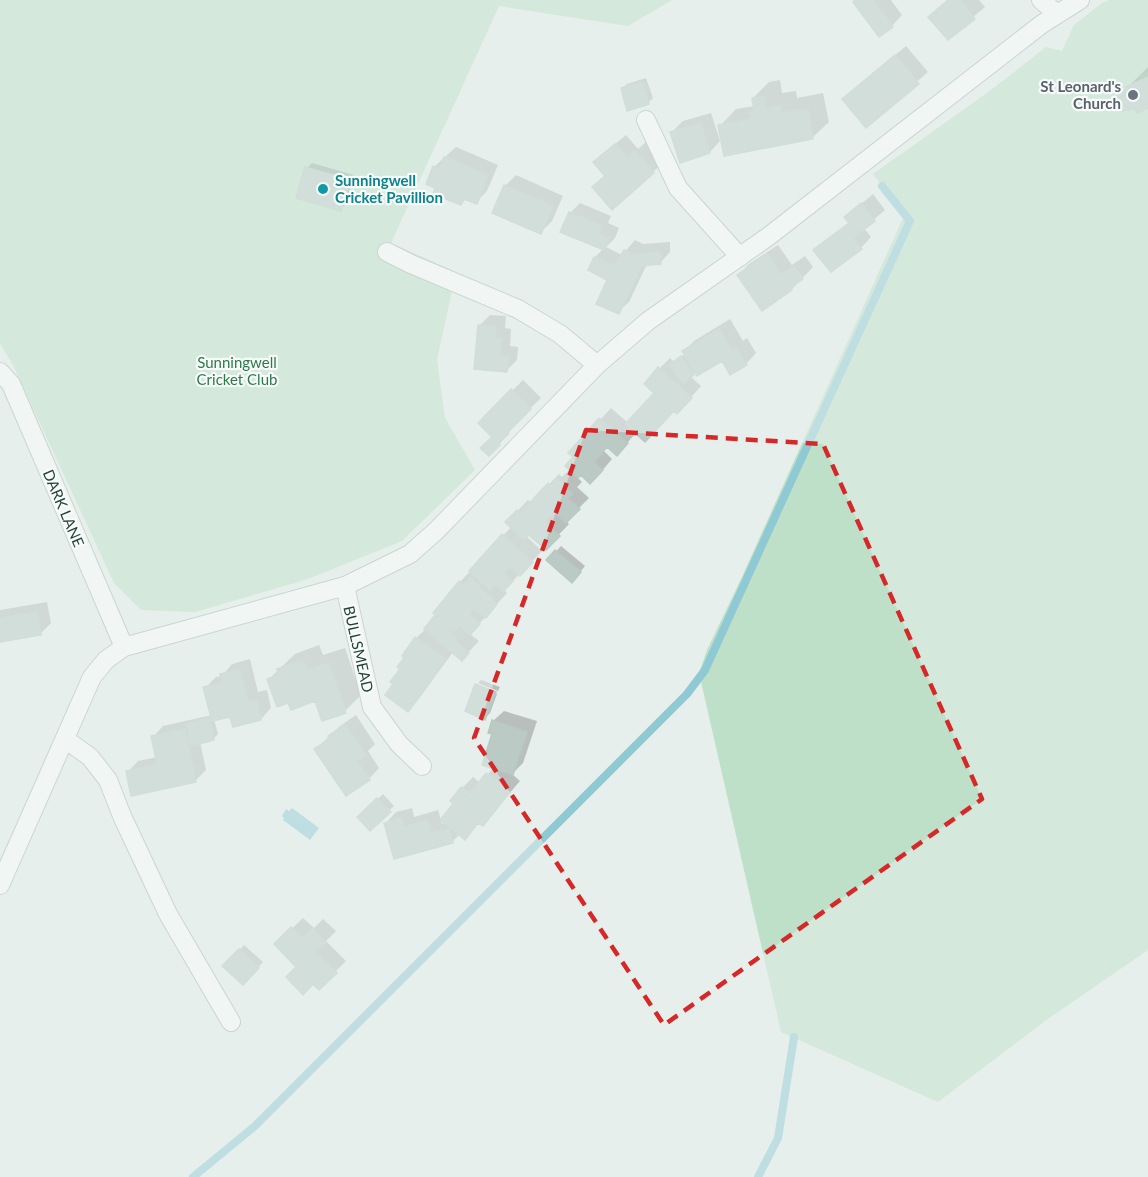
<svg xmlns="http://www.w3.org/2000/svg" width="1148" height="1177" viewBox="0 0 1148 1177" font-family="Lato,sans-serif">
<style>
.green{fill:#bfe0c8}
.water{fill:#8ec9d4}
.shadow{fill:#0003}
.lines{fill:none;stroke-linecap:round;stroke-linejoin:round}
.stream{stroke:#8ec9d4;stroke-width:8}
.building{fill:#bbcac4;stroke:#b8c9c2;stroke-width:1.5}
.minor-casing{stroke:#a8b8b2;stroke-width:20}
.minor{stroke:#fff;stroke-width:18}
.marked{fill:none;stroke:#d62828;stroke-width:4.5;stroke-dasharray:12 8;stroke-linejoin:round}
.worship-dot{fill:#6b7280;stroke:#f7fbf9;stroke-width:2}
.culture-dot{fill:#0f9aa8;stroke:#f7fbf9;stroke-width:2}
.labels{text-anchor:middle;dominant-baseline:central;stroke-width:4.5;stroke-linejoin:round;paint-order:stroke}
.worship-label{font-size:15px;font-weight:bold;fill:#5b616d;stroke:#f7fbf9;text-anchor:end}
.culture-label{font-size:15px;font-weight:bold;fill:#0d838f;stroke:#f7fbf9;text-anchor:start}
.park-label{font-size:15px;fill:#2d7a4b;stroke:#f7fbf9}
.street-label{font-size:15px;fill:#24423a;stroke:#f7fbf9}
</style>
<rect width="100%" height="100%" fill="#e6efeb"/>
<path class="green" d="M0,0H672L628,26L499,6L391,243L456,272L437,360L445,418L475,470L402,541L308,579L195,612L141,610L114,583L13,365L0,344Z
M1109,0H1148V950L1049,1018L938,1102L781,1032L699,673L707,650L741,579L904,216L873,174L991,90L1046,47L1062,51L1074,25L1102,3Z"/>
<path class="water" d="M292,808L319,828L310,840L283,820L284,818L282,816L286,809L289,811Z"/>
<path class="shadow" d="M857,0H891L902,15L892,26Z
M948,0H979L985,7L948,38L930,17Z
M906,46L928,72L866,126L855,89Z
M1148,67V107H1136L1117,98Z
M646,78L653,98L648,103L622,89L627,84Z
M780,80L782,93L796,91L797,98L823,93L829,122L812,138L720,126L736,109L755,106L753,98L769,82Z
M711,113L720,141L710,152L681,161L672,132L683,121Z
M626,135L638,149L646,142L664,162L653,172L607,175L606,152Z
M456,147L498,165L487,191L476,202L467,198L461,204L437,187L434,167Z
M312,163L354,175L345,205L340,209L307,168Z
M516,175L563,196L552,221L541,232L505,186Z
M873,194L885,210L864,228L871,237L861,248L815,250L850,222L846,217Z
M580,203L611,216L608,223L619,228L615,238L606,247L622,255L635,240L643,244L670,242V252L660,263L647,264L629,302L618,312L609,279L590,269L595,257L604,248L570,213Z
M778,245L792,265L805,256L813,267L792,289L739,275L749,264Z
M490,315L506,316L505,328L511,329L510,346L518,347L517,360L506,371L480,325Z
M730,319L743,341L747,338L756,353L746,364L722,359L696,371L690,376L701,386L688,401L637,432L627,443L608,445L603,450L612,459L601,472L581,473L577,477L582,482L577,487L589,498L566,521L569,524L546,548L529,533L526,536L542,551L504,590L507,593L470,634L479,641L462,659L453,652L418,700L408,710L395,684L416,638L426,629L460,582L512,526L507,522L528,500L531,503L559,474L562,477L570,469L575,457L570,453L611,408L628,423L656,392L660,368L670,358L674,362L685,354L684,351L694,341Z
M523,380L541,398L507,431L510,433L489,454L494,436L480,423Z
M561,546L585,566L577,576L548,560Z
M47,602L51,623L40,634L0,640V610Z
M319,645L323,655L345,648L361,695L345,711L316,699L289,702L269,679L295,654Z
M250,659L258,692L267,690L271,708L261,719L231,715L214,719L218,734L213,739L200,742L206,770L195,781L128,772L138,761L157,757L153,737L163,726L212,715L205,688L216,677L222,676L232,664Z
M481,680L500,687L498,691L478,683Z
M477,684V686L497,694L490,713L485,718L466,710Z
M504,711L537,721L523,763L512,774L520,781L483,824L480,822L465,837L460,834L452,842L386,823L396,812L412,808L414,817L438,810L442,824L446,822L455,803L452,801L462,788L473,777L480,783L494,767L493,721Z
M356,715L375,744L368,751L379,768L369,779L316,749L340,726Z
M383,794L394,806L370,829L359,817Z
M303,918L314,928L323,919L336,931L326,941L346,961L319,988L276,944Z
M244,945L263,962L243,983L224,966Z"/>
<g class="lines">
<path class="stream" d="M193,1177L255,1126L687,694L705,670L910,221L882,186
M758,1177L778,1138L794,1037"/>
</g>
<path class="building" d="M855,0H873L893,27L879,37L853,2Z
M948,0H960L975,19L948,40L928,17Z
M895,55L919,84L866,128L842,99Z
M1148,77V108L1137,113L1135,109L1120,111L1115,107L1116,98L1121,92L1127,90L1126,87Z
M642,82L649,104L627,111L621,88Z
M764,96L766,109L780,106L781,113L808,109L813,139L724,156L718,125L752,119L750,111H754L752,98Z
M701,123L710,153L680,163L670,132Z
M615,144L627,158L635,151L654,173L612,210L592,187L605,176L593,162Z
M444,157L488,175L477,204L464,199L461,205L433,194L435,188L426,184L433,166L439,169Z
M305,167L350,180L341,211L296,198Z
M504,185L553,206L541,234L492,213Z
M861,203L875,221L853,238L862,249L831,272L813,250L849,223L844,217Z
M569,212L602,226L599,234L609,238L604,250L560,232Z
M624,250L632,254L660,252L661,264L642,266L619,314L596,304L607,280L588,270L594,257L614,266Z
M767,254L781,274L794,266L803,279L791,287L792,290L762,311L737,275Z
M478,325L496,326L495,338L501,339L500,356L509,357L507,372L474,369Z
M719,329L732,351L736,348L747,365L730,375L722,361L697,376L682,351Z
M681,356L694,375L683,383L669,365Z
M658,367L692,398L677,414L674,411L645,442L625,424L654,393L644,384Z
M511,389L531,409L498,442L500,445L489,456L480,448L492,437L478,423Z
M599,418L628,443L617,456L607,447L594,462L603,470L590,484L581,475L578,478L565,466L573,457L568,453Z
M557,479L573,494L568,498L580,509L566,523L554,512L545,522L560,536L546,550L529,535L524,540L505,522L517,510L520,513L548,483L551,486Z
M502,534L533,562L520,576L510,567L504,573L513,581L503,592L495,584L490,590L469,571Z
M555,550L581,572L572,583L546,560Z
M470,577L497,604L486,618L474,609L469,614L480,624L470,635L459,626L454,632L448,627L447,629L457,637L454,640L469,653L462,661L424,629L435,615L433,613L459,581L464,585Z
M37,612L41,635L0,642V618Z
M415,637L446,659L408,712L385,695L393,684L390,682L400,669L397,667L404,658L402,656Z
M303,660L307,670L329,663L346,713L322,721L315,701L291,710L288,703L277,707L267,679L279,675L277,669Z
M240,669L248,702L257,700L261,720L233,727L230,717L212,721L203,687L222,683L220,674Z
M475,684L496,692L485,720L465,711Z
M209,718L214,740L191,746L186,724Z
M492,720L527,732L513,775L482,765L492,734L488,733Z
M345,725L366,755L357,761L370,780L346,796L314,749L330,739L328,736Z
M185,729L196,782L131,796L126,771L157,764L151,736Z
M486,773L510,792L483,826L478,823L465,840L440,820L453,804L450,801L461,787L470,794Z
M377,798L391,812L370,831L357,817Z
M401,818L404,827L427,820L431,833L449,829L453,843L394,859L384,823Z
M291,927L302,938L312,928L326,943L316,952L337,973L319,990L313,984L303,995L286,977L296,967L274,944Z
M239,949L259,968L243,985L222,966Z"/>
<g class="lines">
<defs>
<path id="minor" d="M1041,0L1056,13
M646,120L678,188L740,257
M387,252L411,264L518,309L560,334L597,365
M0,372L11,384L124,647
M345,586L372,707L399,744L422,766
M65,739L90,757L108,780L122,816L168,914L231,1022
M0,885L92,677L106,660L124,647L345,586L410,554L436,531L597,365L648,321L769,236L1042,24L1080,0"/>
</defs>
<use href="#minor" class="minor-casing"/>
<use href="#minor" class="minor"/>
</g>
<path d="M0 0H1148V1177H0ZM586,430L823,444L982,799L664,1025L474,738Z" fill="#e6efeb" fill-opacity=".55" fill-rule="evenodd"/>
<path class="marked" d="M586,430L823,444L982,799L664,1025L474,738Z"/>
<circle class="worship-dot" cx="1133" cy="95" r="6"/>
<circle class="culture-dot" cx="323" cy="189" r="6"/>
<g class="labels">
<g class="worship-label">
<text x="1121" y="86">St Leonard's<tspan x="1121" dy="17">Church</tspan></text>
</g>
<g class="culture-label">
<text x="335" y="180">Sunningwell<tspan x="335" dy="17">Cricket Pavillion</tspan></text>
</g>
<g class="park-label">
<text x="237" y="362">Sunningwell<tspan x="237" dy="17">Cricket Club</tspan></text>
</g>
<g class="street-label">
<text transform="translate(64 508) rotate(67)">DARK LANE</text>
<text transform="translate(359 649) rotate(77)">BULLSMEAD</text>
</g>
</g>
</svg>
